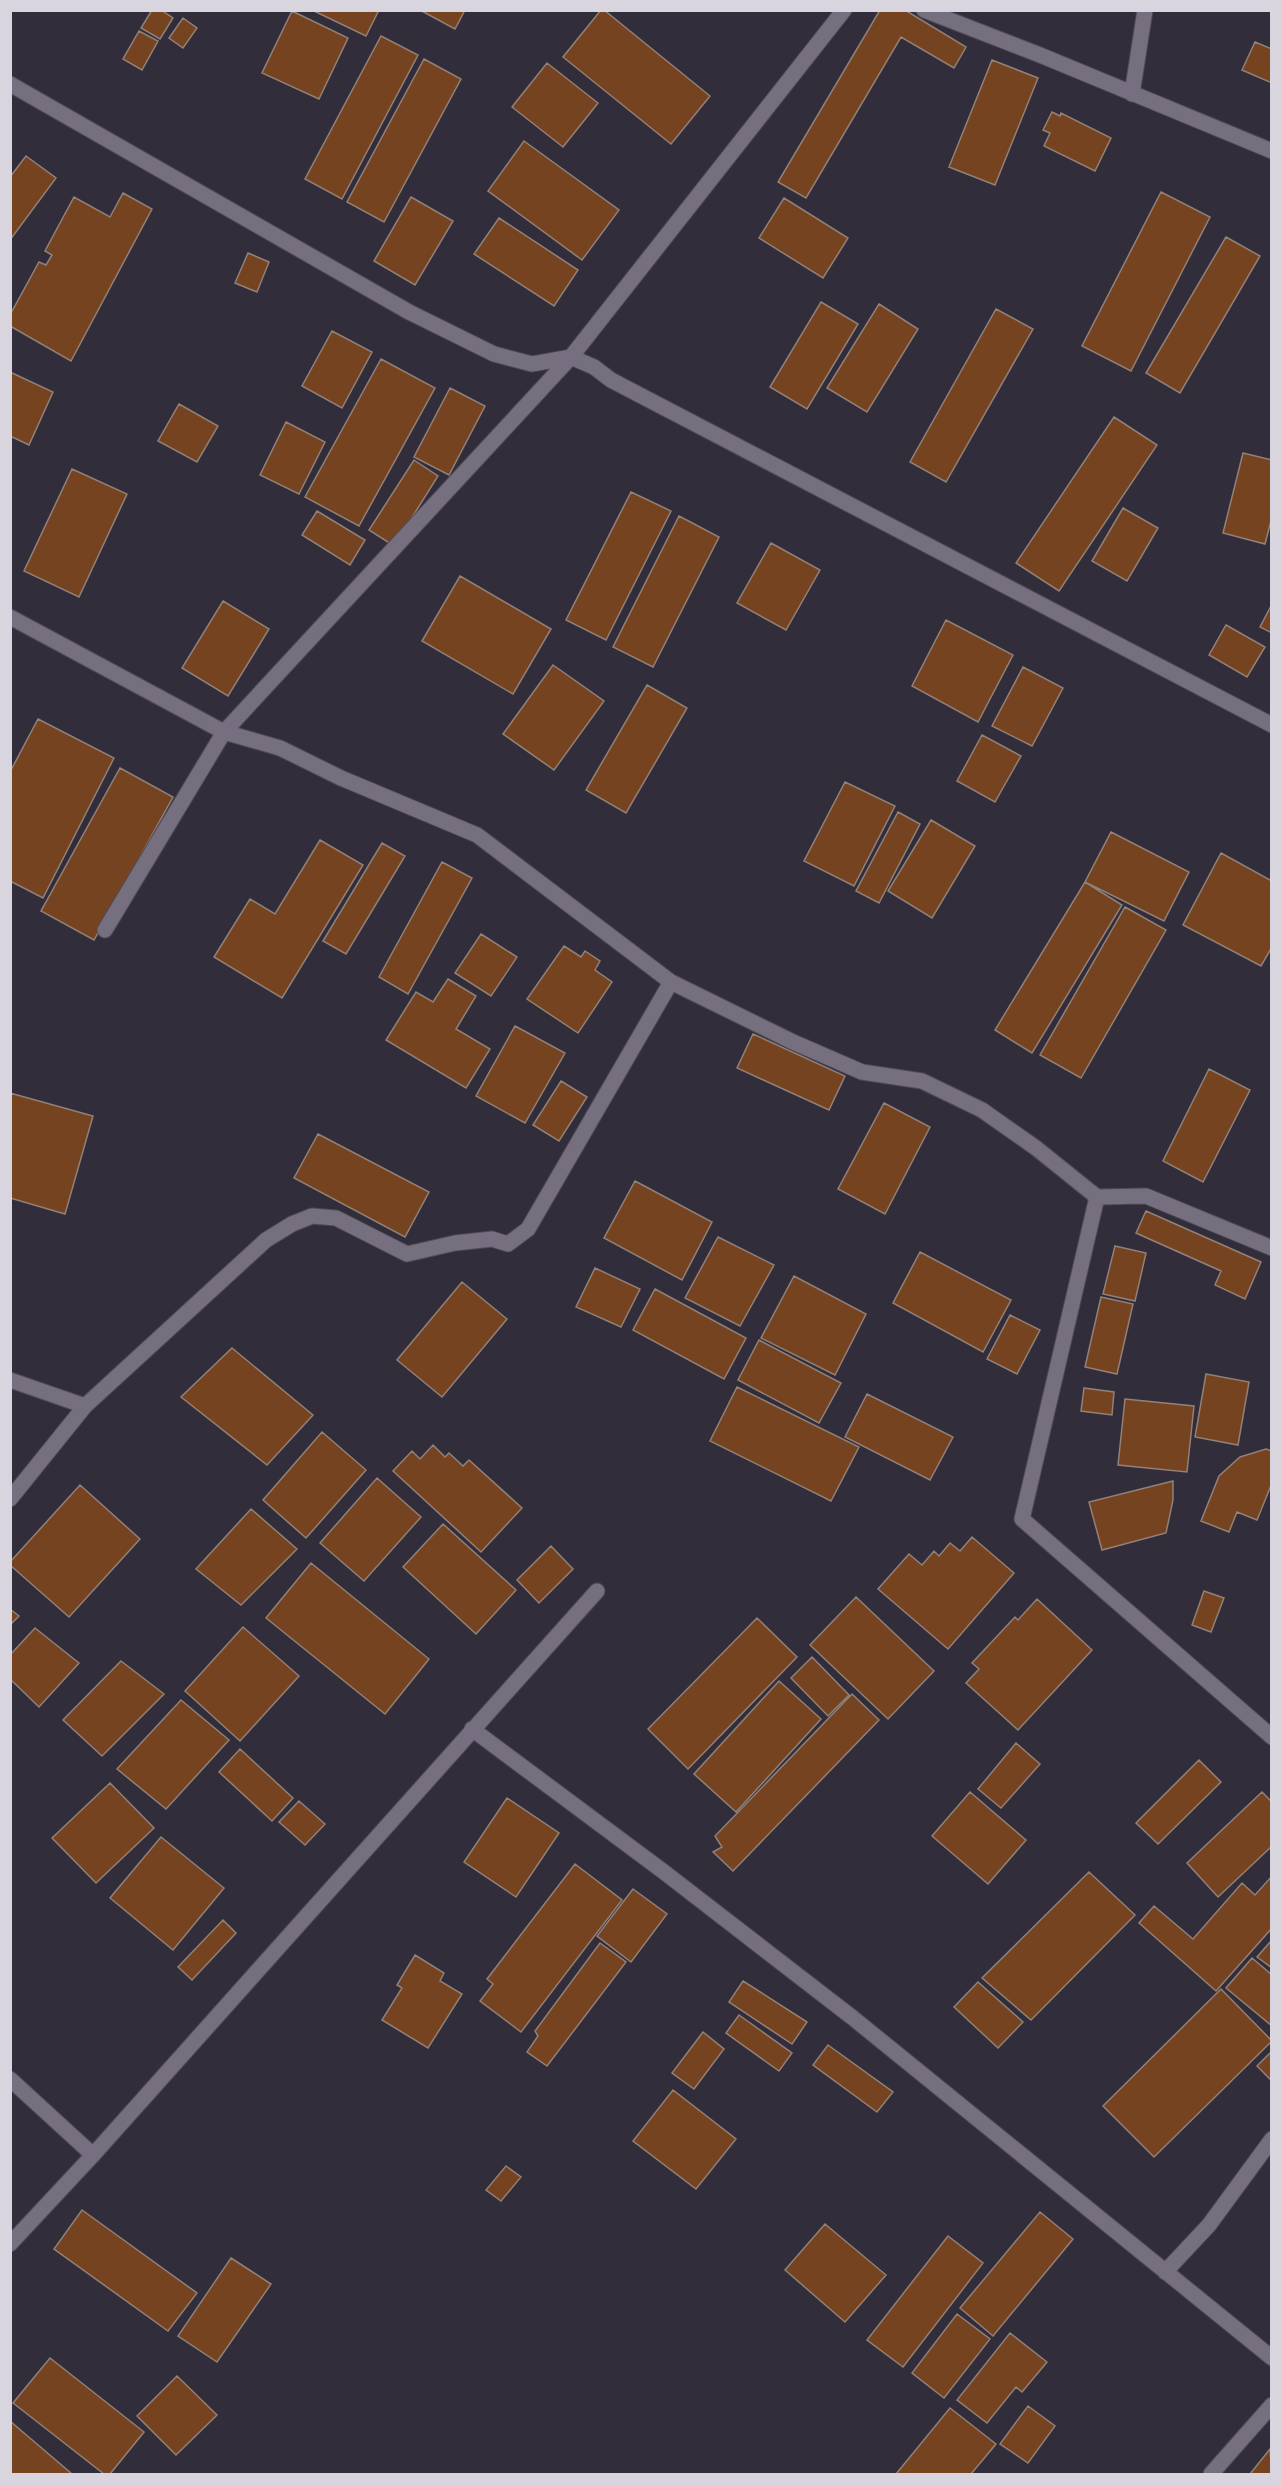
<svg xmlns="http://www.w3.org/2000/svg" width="1282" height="2485" viewBox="0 0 1282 2485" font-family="Karla,sans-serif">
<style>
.building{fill:#764321;stroke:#918178;stroke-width:1.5}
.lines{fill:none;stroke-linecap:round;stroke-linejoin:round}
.minor-casing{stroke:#4f4b56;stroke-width:17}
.minor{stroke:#756f7f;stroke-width:15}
</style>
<rect width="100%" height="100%" fill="#322d3a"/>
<path class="building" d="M152,10H161L173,18L160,39L141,28Z
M312,10H379L366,36Z
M420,10H465L455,29Z
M601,10H604L710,96L671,144L563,57Z
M880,10H905L966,47L954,68L901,37L806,198L778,182Z
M292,11L348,38L319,99L262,73Z
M183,18L197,28L183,48L169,38Z
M139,31L158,41L142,70L123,59Z
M381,36L418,55L342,199L305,179Z
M1255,42L1272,49V83L1242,70Z
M424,59L461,79L384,222L347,202Z
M992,60L1038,78L995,185L949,167Z
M547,63L598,103L563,147L512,107Z
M1052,112L1060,116L1061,113L1111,138L1095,171L1044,146L1050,133L1043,130Z
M524,141L619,210L582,260L488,191Z
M26,156L56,178L10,240V177Z
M1161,192L1210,217L1131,371L1082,346Z
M123,193L152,209L71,361L10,326V315L39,262L46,265L52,255L45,251L74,197L110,217Z
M411,197L453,221L415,285L374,261Z
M784,198L848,238L823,278L759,238Z
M499,218L578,270L554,306L474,254Z
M1226,237L1260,256L1180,393L1146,373Z
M248,253L269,262L257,292L235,283Z
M821,302L858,324L807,409L770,387Z
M879,304L918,329L867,412L827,388Z
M996,309L1033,329L946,482L910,462Z
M332,331L372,352L342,408L302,386Z
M381,359L435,388L359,526L305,497Z
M10,372L53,392L29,445L10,436Z
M450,388L485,406L449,475L414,457Z
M179,404L218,426L197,462L158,441Z
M1114,417L1157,445L1059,591L1016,563Z
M286,422L325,442L299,494L260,475Z
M1243,453L1272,460V517L1265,544L1223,533Z
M414,460L438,476L394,546L369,530Z
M72,469L127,494L79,597L24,571Z
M631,492L671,511L606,640L566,620Z
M1123,508L1158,528L1127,581L1092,561Z
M317,511L365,540L350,565L302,535Z
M679,516L719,537L653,667L613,647Z
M771,543L820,570L786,630L737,603Z
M460,576L551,629L513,694L422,641Z
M223,601L269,629L228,696L182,668Z
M1272,604V633L1260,627Z
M946,620L1013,655L978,722L912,686Z
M1226,625L1265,647L1247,677L1209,655Z
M553,665L604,701L554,770L503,734Z
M1023,667L1063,688L1032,746L992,726Z
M647,685L687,708L626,813L586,790Z
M38,719L114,758L43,898L10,881V772Z
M982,735L1021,756L995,802L957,781Z
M120,768L173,797L94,940L41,911Z
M845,782L895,806L854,886L804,861Z
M898,812L920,824L879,903L856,891Z
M931,820L975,846L932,918L888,891Z
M1111,832L1189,872L1164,921L1085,882Z
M320,840L363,865L282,998L214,957L250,899L275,914Z
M382,843L405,856L346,954L323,941Z
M1221,853L1272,881V947L1261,966L1183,925Z
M442,862L472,878L408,994L379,977Z
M1085,882L1122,905L1032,1053L995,1030Z
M1125,907L1166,930L1081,1078L1040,1055Z
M481,934L517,957L491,996L455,973Z
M564,946L581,957L585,951L600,961L595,970L612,982L578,1033L527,999Z
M448,979L476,996L456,1029L490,1049L466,1088L386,1040L416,992L433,1002Z
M515,1026L565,1053L525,1123L476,1096Z
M753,1034L845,1076L829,1110L737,1068Z
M1209,1069L1250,1090L1203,1182L1163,1161Z
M561,1081L587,1097L559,1141L533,1125Z
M10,1093L93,1116L65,1214L10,1198Z
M884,1103L930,1127L885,1214L838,1189Z
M318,1134L429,1192L405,1237L294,1178Z
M635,1181L712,1222L682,1280L604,1238Z
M1146,1211L1261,1262L1245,1299L1215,1285L1221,1271L1136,1233Z
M718,1237L774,1265L740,1326L685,1298Z
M1115,1246L1146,1253L1135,1301L1103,1294Z
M920,1252L1011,1300L983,1352L893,1303Z
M595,1268L640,1289L621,1327L576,1307Z
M794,1276L866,1314L835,1375L761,1338Z
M462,1282L507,1319L442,1397L397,1360Z
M655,1289L746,1338L724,1379L633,1330Z
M1101,1297L1133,1304L1117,1374L1085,1367Z
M1010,1315L1040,1330L1017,1374L987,1359Z
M759,1340L841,1383L819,1423L738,1380Z
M232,1348L313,1415L267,1465L181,1397Z
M1206,1374L1249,1382L1238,1445L1195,1437Z
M737,1387L859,1447L831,1501L710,1441Z
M1084,1388L1114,1392L1112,1415L1081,1411Z
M867,1394L953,1437L930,1480L845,1437Z
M1125,1399L1194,1406L1187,1472L1118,1465Z
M322,1432L366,1470L306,1538L263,1500Z
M433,1445L445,1457L449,1453L463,1466L469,1460L522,1508L481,1552L393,1471L412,1451L420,1459Z
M1266,1449L1272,1451V1483L1257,1520L1237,1512L1229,1532L1201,1521L1219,1476L1240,1457Z
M377,1478L421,1517L364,1581L320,1543Z
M1173,1481V1500L1166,1533L1102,1550L1089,1502Z
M80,1485L140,1539L69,1617L10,1565V1562Z
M251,1509L297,1549L241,1605L196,1569Z
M443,1524L516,1590L476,1634L403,1567Z
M972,1537L1014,1573L948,1649L878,1589L909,1554L922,1565L934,1551L939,1556L950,1543L960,1551Z
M551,1546L573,1569L539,1603L517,1580Z
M311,1563L429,1659L385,1714L266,1618Z
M1204,1591L1224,1598L1211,1632L1192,1625Z
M856,1597L934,1671L888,1719L810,1645Z
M1037,1599L1092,1650L1018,1730L966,1683L979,1669L972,1663L1015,1617L1018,1620Z
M10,1609L19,1616L10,1625Z
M757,1618L797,1657L688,1769L648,1729Z
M243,1627L299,1676L240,1741L185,1691Z
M35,1628L79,1663L39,1707L10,1679V1655Z
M812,1657L849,1695L828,1716L791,1678Z
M121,1661L164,1694L102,1756L63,1720Z
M779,1681L821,1719L736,1812L694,1774Z
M852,1694L879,1720L733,1871L713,1852L722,1847L715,1836Z
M181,1700L229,1740L166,1809L117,1769Z
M1016,1743L1040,1764L1001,1808L978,1789Z
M240,1749L293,1798L272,1821L219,1772Z
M1199,1760L1221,1782L1158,1844L1136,1823Z
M110,1783L154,1828L96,1883L52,1838Z
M970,1792L1026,1840L988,1884L932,1836Z
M1262,1792L1272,1802V1846L1218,1897L1187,1863Z
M507,1798L559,1833L516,1897L464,1862Z
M299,1801L325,1824L305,1845L279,1822Z
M161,1837L224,1888L173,1950L110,1898Z
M575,1864L622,1900L521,2032L480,2001L493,1984L487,1979Z
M1089,1872L1135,1915L1031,2020L982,1978Z
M1272,1876V1928L1216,1991L1139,1923L1154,1906L1193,1939L1242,1883L1255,1895Z
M633,1889L667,1914L631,1962L597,1936Z
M223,1920L236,1933L192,1980L178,1967Z
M1272,1940V1968L1257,1957Z
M600,1943L626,1962L547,2066L527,2052L538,2036L535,2031Z
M415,1955L444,1973L440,1981L462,1994L428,2048L382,2020L402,1988L397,1985Z
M1252,1958L1272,1975V2026L1226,1988Z
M743,1981L807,2022L792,2044L729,2002Z
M978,1982L1023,2022L998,2048L954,2007Z
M1221,1989L1272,2041L1154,2157L1103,2106Z
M739,2015L792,2053L779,2071L726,2033Z
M703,2032L724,2049L694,2089L672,2073Z
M828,2045L893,2092L877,2112L813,2065Z
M1272,2051V2078L1270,2079L1257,2066Z
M673,2090L736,2139L696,2189L633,2141Z
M506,2166L521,2177L501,2201L486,2190Z
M82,2210L197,2293L168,2331L54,2249Z
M1040,2212L1073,2239L993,2336L960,2308Z
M825,2224L886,2275L845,2322L785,2270Z
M948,2236L983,2263L903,2367L867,2340Z
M231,2258L271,2284L217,2362L178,2336Z
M957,2314L990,2339L944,2398L912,2373Z
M1010,2333L1047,2362L1022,2392L1016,2387L987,2423L957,2400Z
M50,2358L144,2432L110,2474H104L13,2403Z
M177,2376L217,2415L176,2455L137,2416Z
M1028,2406L1055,2426L1028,2463L1000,2444Z
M950,2408L996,2444L971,2474H896Z
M10,2421L72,2474H10Z
M1270,2449L1272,2474H1250Z"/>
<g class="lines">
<defs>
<path id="minor" d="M924,10L1040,55L1272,151
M10,84L409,312L494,354L532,364L571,357L594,367L611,380L1272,725
M1132,94L1145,10
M10,617L224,732L280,748L341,778L477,835L671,982L793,1042L862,1072L922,1081L982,1110L1036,1148L1097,1197L1146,1196L1272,1248
M105,930L224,732L571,357L844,10
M1097,1197L1022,1519L1272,1737
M10,1380L85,1406
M10,1499L85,1406L266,1240L292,1224L312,1216L336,1218L407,1254L455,1243L492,1239L508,1244L528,1229L671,982
M472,1729L664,1872L853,2018L1272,2358
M10,2079L93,2155
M10,2244L93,2155L597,1591
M1165,2272L1209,2225L1272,2139
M1211,2474L1272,2405"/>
</defs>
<use href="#minor" class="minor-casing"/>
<use href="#minor" class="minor"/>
</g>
<rect width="1282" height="2485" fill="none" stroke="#d8d5de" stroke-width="24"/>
</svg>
